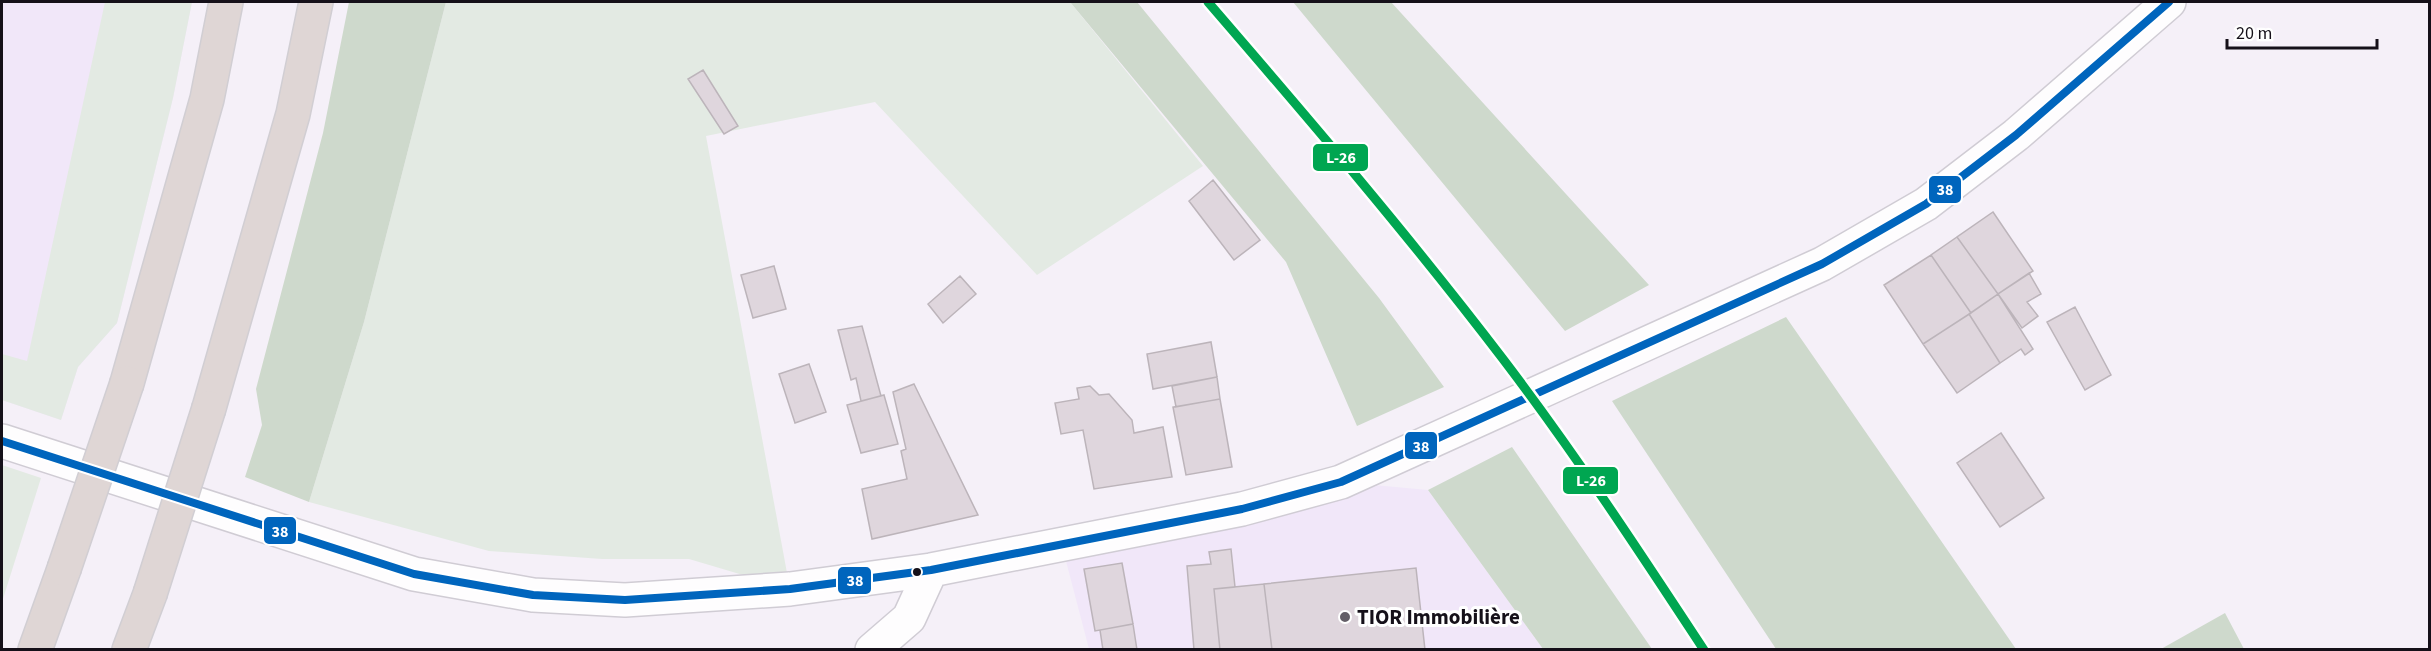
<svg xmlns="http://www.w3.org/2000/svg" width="2431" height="651" viewBox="0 0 2431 651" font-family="'Source Sans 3',sans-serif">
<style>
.built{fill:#f1e7f9}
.green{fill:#e3eae3}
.forest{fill:#ced9cc}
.building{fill:#dfd6dd;stroke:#bcb4ba;stroke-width:1.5}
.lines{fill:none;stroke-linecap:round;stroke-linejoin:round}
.minor-casing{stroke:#d0ccd4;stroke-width:36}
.highway-casing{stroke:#d1ced3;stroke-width:36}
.minor{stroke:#fefdfe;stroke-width:33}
.highway{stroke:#dfd6d5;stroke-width:33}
.highway-bridge-casing{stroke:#d1ced3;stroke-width:36;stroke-linecap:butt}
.highway-bridge{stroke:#dfd6d5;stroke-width:33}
.bus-1-casing{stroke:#fff;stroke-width:12}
.bus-1{stroke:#0065bd;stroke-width:8}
.rail-1-casing{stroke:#fff;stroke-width:14}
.rail-1{stroke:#00a651;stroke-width:9}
.bus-dot{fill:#151019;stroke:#fff;stroke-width:2}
.poi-dot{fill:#635e67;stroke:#fff;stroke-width:2}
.labels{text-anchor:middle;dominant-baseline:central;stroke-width:6;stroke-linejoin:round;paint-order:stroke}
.poi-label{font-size:21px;font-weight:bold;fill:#151019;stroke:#fff;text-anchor:start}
.line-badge{stroke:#fff;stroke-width:2}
.badge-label{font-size:16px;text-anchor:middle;font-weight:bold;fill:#fff}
</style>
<rect width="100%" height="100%" fill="#f5f0f8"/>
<path class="built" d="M2,2H192L173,98L117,323L78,367L61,420L2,400Z
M1341,482L1428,490L1543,649H1089L1061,542Z"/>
<path class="green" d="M105,2H192L173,98L117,323L78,367L61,420L2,400V354L27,361Z
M446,2H1070L1203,166L1037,275L875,102L706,136L790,589L689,559H602L489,551L309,502L364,322Z
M2,465L41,478L2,602Z"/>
<path class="forest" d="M349,2H446L364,322L309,502L245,477L262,425L256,389L323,133Z
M1070,2H1137L1379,298L1444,387L1357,426L1286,262Z
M1293,2H1391L1649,285L1565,331Z
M1786,317L2016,649H1776L1612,401Z
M1512,447L1652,649H1543L1428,490Z
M2225,613L2244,649H2161Z"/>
<path class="building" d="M703,70L738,126L724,134L688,79Z
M1213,180L1260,240L1234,260L1189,201Z
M1993,212L2033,271L1998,294L1957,237Z
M1957,237L1998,294L1971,313L1931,255Z
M1931,255L1971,313L1923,344L1884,285Z
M774,266L786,309L753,318L741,275Z
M2029,273L2041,294L2027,302L2038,316L2022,328L1998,294Z
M960,276L976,294L943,323L928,304Z
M1998,294L2033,349L2025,355L2021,349L2000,363L1969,314Z
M2075,307L2111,375L2085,390L2047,322Z
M1969,314L2000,363L1957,393L1923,344Z
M862,326L881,396L861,401L856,378L851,380L838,330Z
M1211,342L1217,377L1153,389L1147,354Z
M809,364L826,412L795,423L779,374Z
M1217,377L1220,399L1176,407L1172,386Z
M914,384L978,515L872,539L862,489L907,479L901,451L906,449L893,392Z
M1090,386L1099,395L1109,394L1132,420L1134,433L1163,427L1172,477L1094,489L1083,430L1061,434L1055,403L1079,399L1077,388Z
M884,395L898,444L861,453L847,405Z
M1220,399L1232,467L1186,475L1173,407Z
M2001,433L2044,498L2000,527L1957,463Z
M1231,549L1235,587L1214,589L1220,650H1194L1187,566L1211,564L1209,552Z
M1122,563L1133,624L1095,631L1084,569Z
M1416,568L1425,650H1272L1264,584Z
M1264,584L1272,650H1220L1214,589Z
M1133,624L1137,650H1103L1100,630Z"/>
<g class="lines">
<defs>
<path id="minor" d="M2,441L414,574L533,595L625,600L790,589L931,570L1242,509L1341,482L1822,264L1926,204L2016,135L2169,2
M872,650L909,618L931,570"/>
<path id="highway" d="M127,383L207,99L226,2
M209,408L293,114L316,2
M35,650L64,569
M129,650L150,594"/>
</defs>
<use href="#minor" class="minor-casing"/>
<use href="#highway" class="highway-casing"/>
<use href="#minor" class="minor"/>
<use href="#highway" class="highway"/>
<defs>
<path id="highway-bridge" d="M64,569L127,383
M150,594L209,408"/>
</defs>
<use href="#highway-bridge" class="highway-bridge-casing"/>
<use href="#highway-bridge" class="highway-bridge"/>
<defs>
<path id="bus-1" d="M2,441L414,574L533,595L625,600L790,589L931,570L1242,509L1341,482L1822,264L1926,204L2016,135L2169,2"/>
</defs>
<use href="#bus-1" class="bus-1-casing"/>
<use href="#bus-1" class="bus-1"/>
<defs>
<path id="rail-1" d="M1208,2C1309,119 1409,236 1503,359C1574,452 1639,551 1704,650"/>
</defs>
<use href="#rail-1" class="rail-1-casing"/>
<use href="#rail-1" class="rail-1"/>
</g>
<circle class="bus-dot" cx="917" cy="572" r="5"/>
<circle class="poi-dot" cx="1345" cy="617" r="6"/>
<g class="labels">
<g class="poi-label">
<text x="1357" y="617">TIOR Immobilière</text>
</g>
</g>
<g class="line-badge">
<rect x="1312" y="143" width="57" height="29" rx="6" fill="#00a651"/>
<rect x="1928" y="175" width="34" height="29" rx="6" fill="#0065bd"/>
<rect x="1404" y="431" width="34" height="29" rx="6" fill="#0065bd"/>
<rect x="1562" y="466" width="57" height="29" rx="6" fill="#00a651"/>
<rect x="263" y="516" width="34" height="29" rx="6" fill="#0065bd"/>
<rect x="837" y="566" width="35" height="29" rx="6" fill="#0065bd"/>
</g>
<g class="badge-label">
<text x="1341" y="163">L-26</text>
<text x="1945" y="195">38</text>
<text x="1421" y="452">38</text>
<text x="1591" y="486">L-26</text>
<text x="280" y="537">38</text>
<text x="855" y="586">38</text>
</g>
<rect width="2431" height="651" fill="none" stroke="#151019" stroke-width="6"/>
<path d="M2227 39v9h150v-9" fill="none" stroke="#151019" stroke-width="3"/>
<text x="2236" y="39" font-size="18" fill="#151019" stroke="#ffffff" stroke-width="4.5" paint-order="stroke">20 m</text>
</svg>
